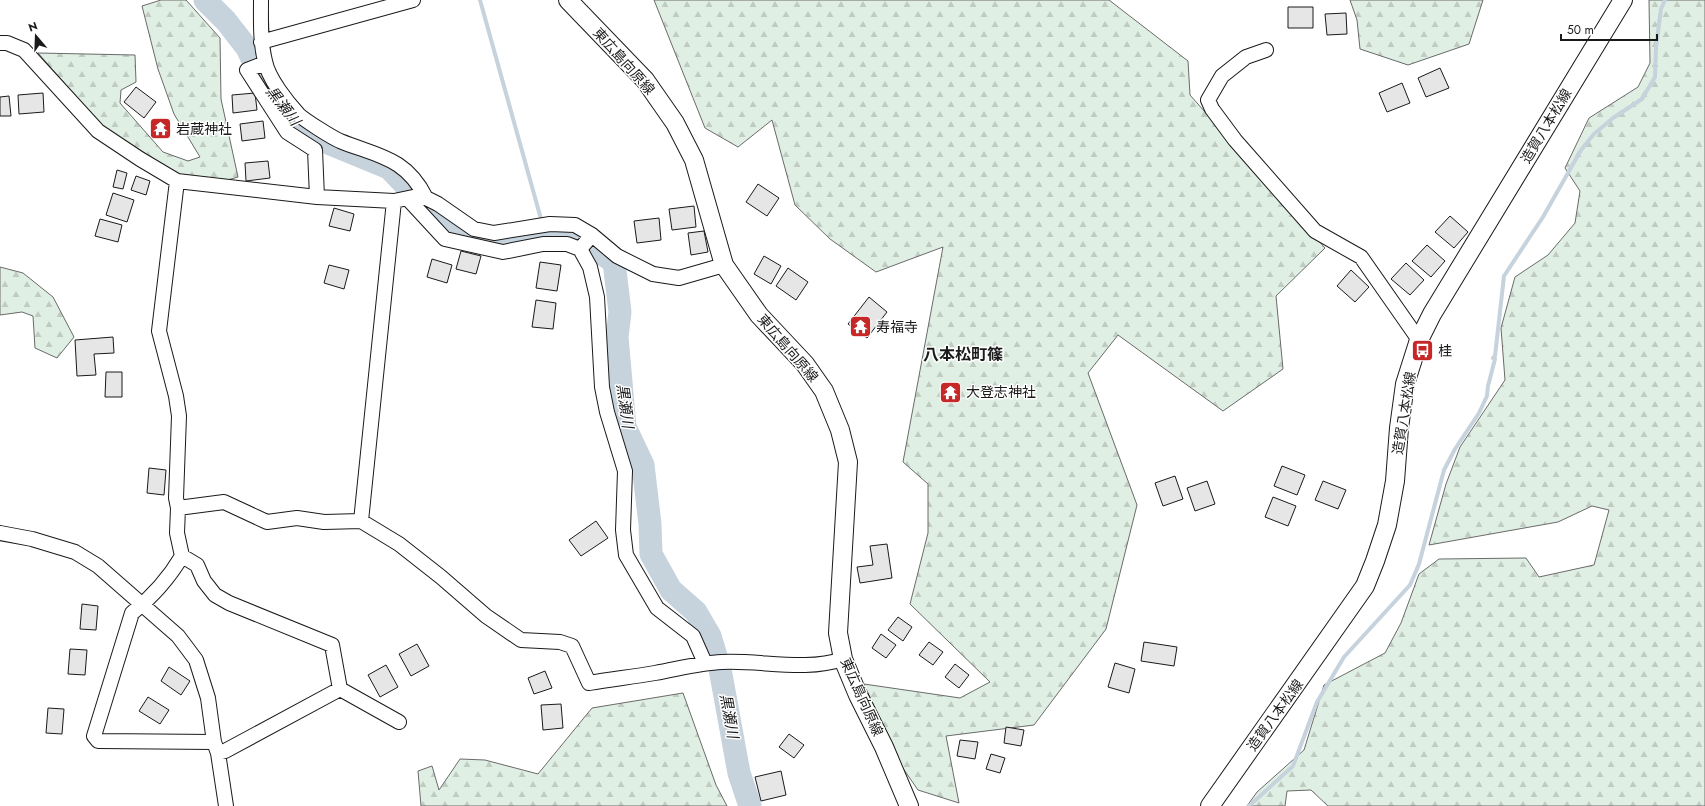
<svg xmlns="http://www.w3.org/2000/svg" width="1705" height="806" viewBox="0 0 1705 806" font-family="Jost,'Noto Sans JP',sans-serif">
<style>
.forest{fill:url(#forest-firs);stroke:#6a6a6a}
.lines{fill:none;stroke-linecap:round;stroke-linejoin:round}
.stream{stroke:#c6d2dc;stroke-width:4}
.river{stroke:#c6d2dc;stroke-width:23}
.building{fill:#e6e6e6;stroke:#1a1a1a}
.minor-casing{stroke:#1a1a1a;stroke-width:16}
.major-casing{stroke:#1a1a1a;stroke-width:20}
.minor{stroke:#fff;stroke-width:14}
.major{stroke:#fff;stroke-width:18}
.labels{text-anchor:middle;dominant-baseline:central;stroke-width:3;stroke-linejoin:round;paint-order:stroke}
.street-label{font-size:14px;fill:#1a1a1a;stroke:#fff}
.poi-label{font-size:14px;fill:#1a1a1a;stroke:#fff;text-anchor:start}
.water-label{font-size:15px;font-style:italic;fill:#1a1a1a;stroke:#fff}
.quarter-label{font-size:16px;font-weight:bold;fill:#1a1a1a;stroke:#fff}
</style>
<defs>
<pattern id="forest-firs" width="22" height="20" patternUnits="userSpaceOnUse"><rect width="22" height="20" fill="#e0efe3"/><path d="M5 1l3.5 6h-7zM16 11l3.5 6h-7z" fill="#c0ccc2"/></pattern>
</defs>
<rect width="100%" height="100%" fill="#fff"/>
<path class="forest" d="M161,0H186L220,38L221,99L238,177L224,181L179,175L101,125L38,53L135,55L136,82L121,90L120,103L163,152L188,161L200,157L174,114L158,69L142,6Z
M654,0H1109L1188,61L1190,95L1325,248L1276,296L1283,369L1223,411L1118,335L1088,373L1137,505L1106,629L1034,725L946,736L959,803L918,790L900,764L864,684L960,698L990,682L910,604L928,533V484L903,462L943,247L876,272L830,239L795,205L772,120L738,147L705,128Z
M1350,0H1483L1469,44L1408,65L1360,49L1357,20Z
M1649,0H1705V806H1328L1311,790L1287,791L1285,806H1247L1257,792L1304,750L1324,685L1385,653L1401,623L1419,574L1439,559L1526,558L1539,577L1594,565L1609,510L1592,506L1558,522L1429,545L1446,484L1460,447L1505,380L1501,328L1515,277L1548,255L1575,223L1580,191L1565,168L1589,118L1638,87L1650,63Z
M0,267L23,273L53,297L74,337L57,358L35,348L33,316L22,312L0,315Z
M683,693L716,785L727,806H421L418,771L432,766L439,790L460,759L485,760L538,774L592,708Z"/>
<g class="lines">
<path class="stream" d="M480,0L546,237
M1249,806L1293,766L1317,702L1344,657L1410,585L1419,564L1444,470L1455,449L1479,413L1487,396L1488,386L1495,359L1493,358L1495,356L1504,276L1543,217L1581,150L1594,134L1613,118L1642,99L1655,77L1656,47L1661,9L1665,0"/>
<path class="river" d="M205,0L226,21L247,48L261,78L304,133L389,168L410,190
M424,205L445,227L453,232L485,243L513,244L546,237L578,238L614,262L620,312L617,337L625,427L643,465L650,524L651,554L671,590L696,612L710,636L720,669L739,773L750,806"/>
</g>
<path class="building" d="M1288,7H1313V28H1288Z
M1346,13L1347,34L1327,35L1325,14Z
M1440,68L1449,88L1426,97L1418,78Z
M1402,83L1410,103L1387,112L1379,93Z
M136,87L156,102L144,118L124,102Z
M43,93L44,112L19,114L18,95Z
M255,93L257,110L233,113L232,95Z
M9,96L11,116H0V97Z
M263,121L265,138L242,141L240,124Z
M268,161L270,178L246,181L245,163Z
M117,170L127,173L123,189L113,187Z
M136,176L150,181L146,195L131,190Z
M758,184L779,198L767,216L746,202Z
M113,193L134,200L127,222L106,215Z
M694,206L696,227L672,230L669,209Z
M334,208L354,214L350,231L329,226Z
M1450,216L1468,232L1454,248L1435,232Z
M659,218L661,240L637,243L634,221Z
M100,219L122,225L118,242L95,236Z
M704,231L708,252L691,255L688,233Z
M1427,245L1445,261L1431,277L1412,261Z
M461,251L481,256L476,274L456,269Z
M764,256L781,266L771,284L754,274Z
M432,259L452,265L447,283L427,277Z
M540,262L561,265L557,291L536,288Z
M1406,263L1424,280L1410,295L1391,279Z
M329,265L349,270L344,289L324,283Z
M788,268L808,282L796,300L776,286Z
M1351,270L1369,287L1355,302L1337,286Z
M869,297L887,312L867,338L848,324Z
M536,300L556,303L553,329L532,327Z
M113,337L114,353L94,354L96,375L77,376L75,340Z
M106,372H122V397H105Z
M1282,466L1305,475L1297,495L1274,486Z
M149,468L166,470L164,495L147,493Z
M1175,476L1183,499L1163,506L1155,483Z
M1207,481L1215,504L1195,511L1187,488Z
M1323,481L1346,490L1338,509L1315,500Z
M1273,497L1296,506L1288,526L1265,517Z
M596,521L608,538L581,556L569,540Z
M887,544L892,578L860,583L857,567L873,565L870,546Z
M82,604L98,606L96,630L80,629Z
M898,617L912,627L903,641L888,630Z
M881,634L896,645L886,658L872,648Z
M929,642L943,652L933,665L919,655Z
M1144,642L1177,647L1174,666L1141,661Z
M417,644L429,666L411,676L399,654Z
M70,649L87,650L85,675L68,674Z
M1115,663L1135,669L1129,693L1108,687Z
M955,664L969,675L959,688L945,677Z
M386,665L398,687L380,697L368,675Z
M169,667L190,681L181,695L161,681Z
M545,671L552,688L534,694L528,678Z
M148,697L169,710L160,724L139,711Z
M561,704L563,728L543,730L541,705Z
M48,708L64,709L62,734L46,733Z
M1006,727L1024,730L1021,746L1004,743Z
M789,734L804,745L794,758L779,747Z
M960,740L978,742L975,759L957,756Z
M991,754L1005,758L1000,773L986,769Z
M781,771L786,795L761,801L755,777Z"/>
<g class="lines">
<defs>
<path id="minor" d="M261,0C261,20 260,41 265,61C268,78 287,102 299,115C306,121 331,137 340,141C377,156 406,157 426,198
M261,42L413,0
M0,43H7L24,50L98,131L140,159L177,181L317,197L394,201L413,197L426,198L438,204L474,229L494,233L550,224L575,225L592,235L617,256L653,274L679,278L724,265
M1266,50L1246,57L1222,76L1208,100L1212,109L1235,140L1315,231L1361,257L1419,340
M265,63L247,70L287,132L315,150L317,197
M177,181L159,331L176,396L179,416L176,498L178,508L177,533L182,556C169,578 152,597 132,613L94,736L98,741L214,742
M408,199L445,239L503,252L543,244H567L580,249
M592,235L580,249L590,267L597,297L602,387L607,412L625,471L623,530L626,555L657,608L693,636L705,663
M178,508L224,502L267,522L297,518L324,522L361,521L399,544L441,577L486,616L521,640L560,642L572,646L589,683C611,679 633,677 655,673C678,669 699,663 722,662C762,660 805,672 843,659
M361,521L394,201
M0,533L32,539L75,552L98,566L178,636L196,660L208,698L214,742L218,753L226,806
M182,556L197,565L204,581L215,595L229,603L332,645L340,689
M218,753L225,751L340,689L399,722"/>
<path id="major" d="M568,0L645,80L675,123L694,160L724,265L759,315L805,364L824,391L840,430L848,462L838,633L843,659L858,695L884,747L909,806
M1210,806L1365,586L1375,561L1387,525L1395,481L1399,428L1405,384L1419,340L1432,314L1623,0"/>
</defs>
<use href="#minor" class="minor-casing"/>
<use href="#major" class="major-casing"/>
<use href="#minor" class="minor"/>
<use href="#major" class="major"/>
</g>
<defs>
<symbol id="temple-square" viewBox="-11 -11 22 22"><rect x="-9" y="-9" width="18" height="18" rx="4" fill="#c62828" stroke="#fff"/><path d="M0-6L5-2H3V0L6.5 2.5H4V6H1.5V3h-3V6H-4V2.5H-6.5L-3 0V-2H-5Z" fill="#fff"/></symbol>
<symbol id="bus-square" viewBox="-11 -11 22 22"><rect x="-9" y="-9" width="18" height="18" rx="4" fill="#c62828" stroke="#fff"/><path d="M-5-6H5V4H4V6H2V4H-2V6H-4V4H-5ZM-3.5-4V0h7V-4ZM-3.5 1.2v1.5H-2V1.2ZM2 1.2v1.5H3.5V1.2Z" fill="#fff"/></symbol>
</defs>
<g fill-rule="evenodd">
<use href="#temple-square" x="148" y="116" width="25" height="25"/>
<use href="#temple-square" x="848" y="314" width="25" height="25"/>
<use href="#bus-square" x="1410" y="338" width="25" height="25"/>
<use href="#temple-square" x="938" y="380" width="25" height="25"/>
</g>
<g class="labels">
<g class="street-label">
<text transform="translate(624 61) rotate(48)">東広島向原線</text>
<text transform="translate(1546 126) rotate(-59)">造賀八本松線</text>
<text transform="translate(788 348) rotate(49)">東広島向原線</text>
<text transform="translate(1404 413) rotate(-81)">造賀八本松線</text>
<text transform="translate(862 697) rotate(66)">東広島向原線</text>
<text transform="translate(1275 715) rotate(-54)">造賀八本松線</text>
</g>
<g class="poi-label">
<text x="176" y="129">岩蔵神社</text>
<text x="876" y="327">寿福寺</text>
<text x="1438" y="351">桂</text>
<text x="966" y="392">大登志神社</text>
</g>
<g class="water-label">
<text transform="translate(283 106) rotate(52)">黒瀬川</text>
<text transform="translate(625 406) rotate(82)">黒瀬川</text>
<text transform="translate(729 716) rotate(80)">黒瀬川</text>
</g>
<g class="quarter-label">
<text x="963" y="354">八本松町篠</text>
</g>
</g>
<g transform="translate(36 36) rotate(341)" stroke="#ffffff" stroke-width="3" paint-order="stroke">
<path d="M0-3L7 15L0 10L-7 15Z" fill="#1a1a1a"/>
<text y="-6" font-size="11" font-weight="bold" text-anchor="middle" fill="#1a1a1a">N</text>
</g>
<path d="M1561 34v6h96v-6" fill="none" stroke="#1a1a1a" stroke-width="2"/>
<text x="1567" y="34" font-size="12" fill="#1a1a1a" stroke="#ffffff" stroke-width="3" paint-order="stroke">50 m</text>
</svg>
